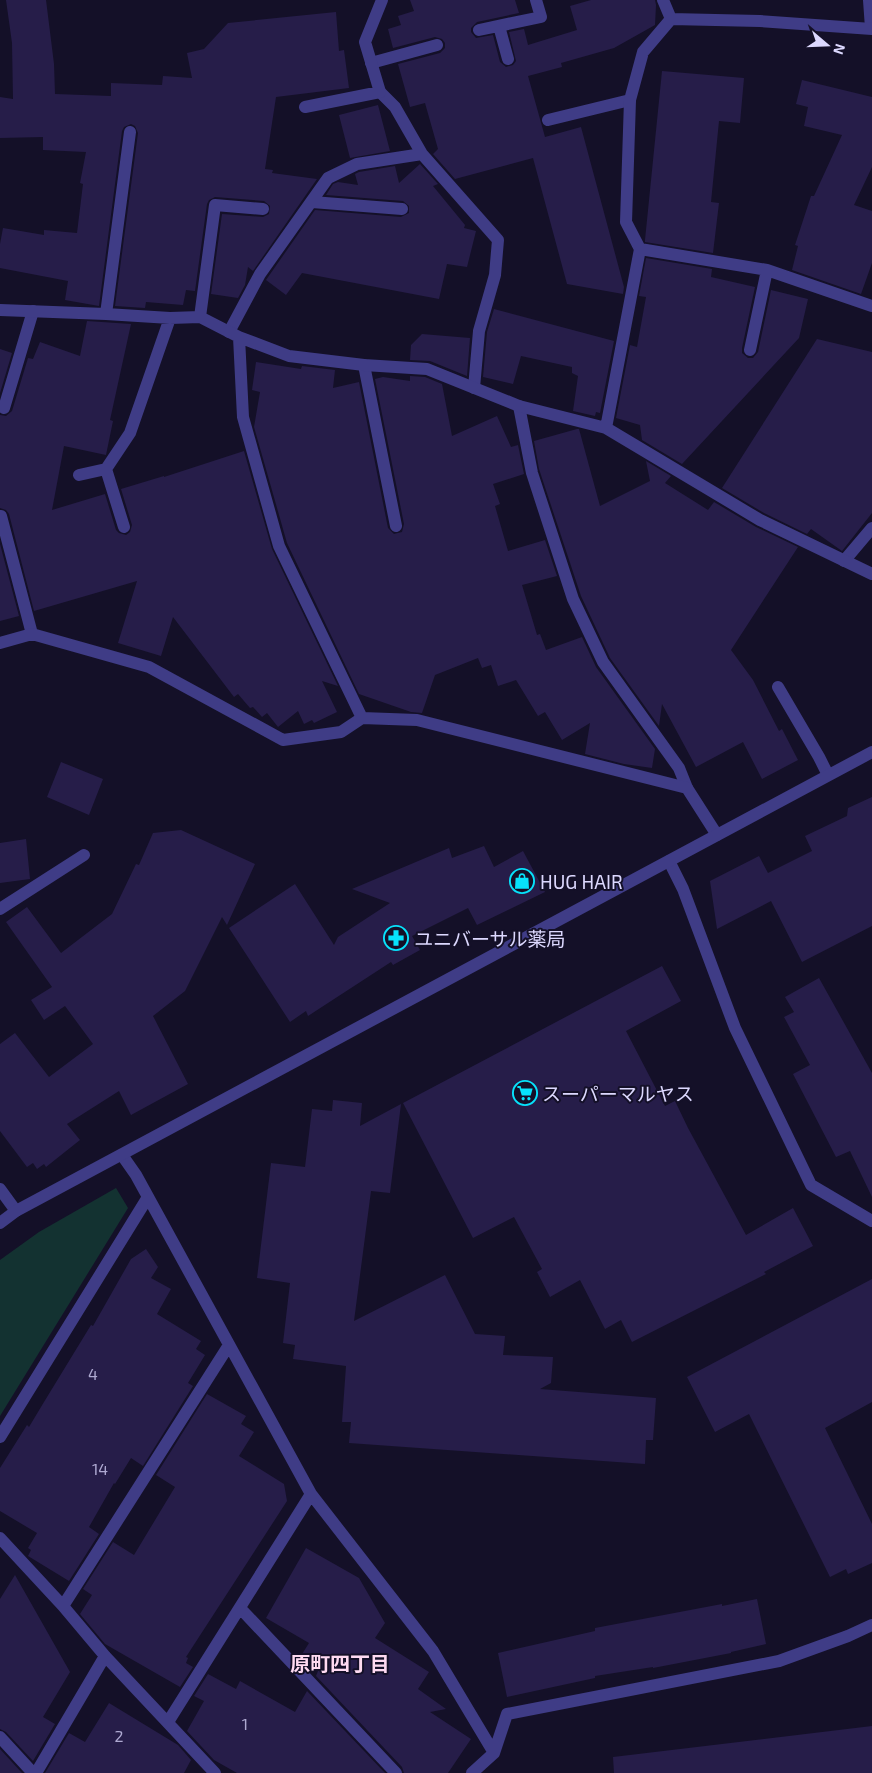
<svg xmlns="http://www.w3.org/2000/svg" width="872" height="1773" viewBox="0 0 872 1773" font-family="'Exo 2','Noto Sans JP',sans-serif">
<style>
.green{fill:#133231}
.building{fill:#261d49}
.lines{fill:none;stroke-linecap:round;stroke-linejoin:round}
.service{stroke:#3f3c86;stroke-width:12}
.minor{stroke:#3f3c86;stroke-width:12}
.tertiary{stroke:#3f3c86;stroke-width:12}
.labels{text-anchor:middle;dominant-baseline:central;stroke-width:4;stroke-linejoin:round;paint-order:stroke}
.number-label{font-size:16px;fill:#aea9d1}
.poi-label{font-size:19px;fill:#dcd8fe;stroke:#141028;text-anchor:start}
.neighbourhood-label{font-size:20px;font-weight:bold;fill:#fedaf1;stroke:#141028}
</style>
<rect width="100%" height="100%" fill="#141028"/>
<path class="green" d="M116,1188L128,1208L0,1416V1260L39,1232Z"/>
<path class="building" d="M6,0H46L54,64L55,94L111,96V83L162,85L163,76L192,78L187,53L204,49L228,23L336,12L339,51L344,50L349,88L276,97L265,169L273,170L272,173L317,179L253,271L248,267L245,285L238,298L211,294L222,214L263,217L269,214L270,206L264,201L215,197L209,200L207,204L195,291L186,290L183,305L146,302L145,308L115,306L138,133L135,126L131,124L124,127L122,131L99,306L65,300L68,281L0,268V244L3,228L44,235V230L77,233L83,184L80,183L86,152L43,150V137L0,138V97L13,99L12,43Z
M410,0H515L519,13L477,22L471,28V32L476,38L493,35L500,62L506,67L513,65L516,61L509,32L524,29L528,45L577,30L570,6L591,0H655L656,5L655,25L614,48L561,63L562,67L528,76L545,137L581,127L624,287L623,294L567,284L533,158L455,179L433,154L438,149L425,103L410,107L398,64L440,53L445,48V43L442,39L435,37L393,48L388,29L401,25L398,16L414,11Z
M662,71L744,78L740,123L719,121L711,202L719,203L713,253L645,242V240Z
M802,80L872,97V167L854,205L872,211V263L861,294L792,270L798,246L795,245L811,196H814L842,135L804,126L808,107L796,104Z
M378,105L390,151L350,158L339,115Z
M420,164L438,184L433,186L465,225L464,228L476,231L467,267L447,264L439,299L302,273L286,295L266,280L315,210L401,217L409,213V206L403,201L326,195L333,184L338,182L358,185L355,174L359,172L395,166L399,183Z
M646,258L712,269L711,277L755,287L742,348V353L748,358H753L758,352L771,290L808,299L799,338L682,464L642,440L640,425L616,418L630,345L637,347L646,297L639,296Z
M494,309L614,341L600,413L596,412L595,416L573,411L578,376L572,373V367L521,356L513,384L483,377L487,332Z
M87,321L131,324L110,420L113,421L106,455L64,446L52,510L105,494L116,530L119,533L126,535L130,532L132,525L121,489L164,476V477L244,451L272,549L338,686L322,681L337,712L314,723L312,720L304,724L298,711L278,727L267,713L262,717L253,707L250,708L238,694L234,697L173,617L161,656L118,643L137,581L34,611L9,514L6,510L0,508V415L6,416L12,411L28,358L33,359L40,342L80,356Z
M422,334L470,338L467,376L430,361L410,360L411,345Z
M817,339L872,352V513L842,551L811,529L807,534L764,513L722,488Z
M0,349L12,353L0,393Z
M256,362L301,369L302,366L335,370L333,388L359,382L388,528L394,534L402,532L404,524L375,379L383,377L410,381V376L425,377L442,384L452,436L497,416L511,447L518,445L524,474L493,484L500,504L495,506L508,551L545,540L557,576L522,585L537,635L540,634L546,650L582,637L596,667L655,749L652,768L624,764L585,754L590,723L562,740L545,712L538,716L516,680L498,686L491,665L482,668L478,658L435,675L422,713L411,712L359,694L287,543L254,427L260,392L252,390Z
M577,429H579L600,506L650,481L646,461L671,476L665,483L708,510L714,502L756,527L798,547L731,650L753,680L779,731L782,729L798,760L762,779L743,742L696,767L662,704L659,726L610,658L581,596L539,469L534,441Z
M0,544L19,616L0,621Z
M61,762L103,779L89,815L47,797Z
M872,797V926L802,962L771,901L717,929L710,881L759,856L768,873L812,851L805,836L847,816L848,808Z
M181,830L255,864L227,925L222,917L185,991L153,1016L188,1084L131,1115L119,1091L67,1124L80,1140L46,1167L44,1164L37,1169L33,1163L27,1167L0,1131V1044L15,1033L49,1077L93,1044L65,1006L44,1020L31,1000L52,987L6,922L27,907L61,953L112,914L136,864L139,865L153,833Z
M26,839L30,879L0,883V843Z
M484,846L494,867L523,851L545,892L477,925L468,908L412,936L420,950L393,965L391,962L308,1016L306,1011L290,1022L229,928L295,884L334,945L338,937L390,903L352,889L449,848L452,858Z
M662,966L681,1001L626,1031L665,1106L675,1101L688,1128L746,1235L793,1208L813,1246L764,1272L766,1274L632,1342L621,1320L605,1329L580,1280L550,1297L537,1272L542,1269L514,1217L473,1238L403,1103Z
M819,978L872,1073V1197L850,1151L836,1157L793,1074L810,1065L784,1017L794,1012L785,997Z
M333,1100L362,1103L360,1126L401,1104L390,1193L371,1191L354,1321L445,1275L475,1334L505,1336L503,1355L553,1357L551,1383L540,1389L656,1398L653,1440H646L645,1464L349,1443L351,1422H342L346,1366L293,1359L295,1345L283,1343L290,1283L257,1278L271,1163L305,1167L312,1109L332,1111Z
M146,1249L158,1267L151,1278L171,1289L157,1314L201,1341L196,1349L205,1355L188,1383L193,1386L143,1466L131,1458L115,1484L114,1483L89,1527L99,1534L69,1581L28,1556L31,1550L28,1548L37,1533L0,1511V1468L27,1425L29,1427L44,1402L91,1325L93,1326L131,1259Z
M872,1279V1402L825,1428L872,1524V1563L848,1574L846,1569L830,1577L749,1414L715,1432L687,1377Z
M207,1394L246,1416L241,1424L254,1432L239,1456L284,1484L287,1501L186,1657L188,1658L186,1663L193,1667L180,1687L105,1644L80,1614L92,1595L83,1589L113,1542L134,1555L175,1487L156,1475Z
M306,1548L359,1578L385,1623L375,1638L429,1672L418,1689L446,1709L430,1712L471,1739L448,1773H404L402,1767L316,1676L318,1671L299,1659L309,1643L266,1618Z
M15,1575L70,1672L43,1717L55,1724L33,1761L6,1732L0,1729V1599Z
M757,1599L766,1644L731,1652V1653L653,1668V1667L595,1676V1678L507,1697L498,1653L595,1631V1628L722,1604V1606Z
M208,1674L236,1689L240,1681L295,1712L307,1691L385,1773H237L214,1760L187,1731L204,1701L194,1696Z
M109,1703L178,1745L191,1760L184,1773H45L69,1733L85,1742Z
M872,1726V1773H614L613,1757Z
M0,1749L22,1773H0Z"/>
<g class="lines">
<path class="service" d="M869,0L871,28
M499,26L508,59
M479,30L541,17L536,0
M371,63L437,45
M380,92L395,107L422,154L498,240L495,275L479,331L474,388
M548,120L630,100
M312,202L402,209
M229,332L260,274L328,178L357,164L422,154
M364,365L396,526
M519,406L532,473L573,599L603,662L679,768L687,788
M4,408L33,311
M1,516L32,634
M844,561L872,528
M0,909L84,855"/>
<path class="minor" d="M663,0L671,19
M872,29L760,21L671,19L643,52L630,100L626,222L640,249L767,270L872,306
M305,107L380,92L365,42L382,0
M0,310L106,314L170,318L200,317L239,337L289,356L364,365L427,369L519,406L606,428L760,520L872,574
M106,314L130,132
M200,317L215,205L263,209
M239,337L243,417L279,546L362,718
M750,350L767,270
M606,428L640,249
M79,475L106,469
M124,527L106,469L130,433L170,318
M0,643L32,634L149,667L283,740L341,732L362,718L417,720L687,788L717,835
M778,687L819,757L828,775
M669,861L683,889L735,1028L811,1185L872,1221
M122,1155L136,1175L311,1494L433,1651L494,1753
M0,1189L16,1211
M0,1437L148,1197
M0,1538L63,1606L105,1656L215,1773
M63,1606L229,1345
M240,1608L396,1773
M168,1722L311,1494
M0,1737L33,1773
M36,1773L105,1656
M472,1773L494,1753L507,1714L779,1661L848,1636L872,1625"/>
<path class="tertiary" d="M0,1223L16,1211L872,752"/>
</g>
<defs>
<symbol id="shop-ring" viewBox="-11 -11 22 22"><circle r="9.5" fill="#141028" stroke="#07e2fb" stroke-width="1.5"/><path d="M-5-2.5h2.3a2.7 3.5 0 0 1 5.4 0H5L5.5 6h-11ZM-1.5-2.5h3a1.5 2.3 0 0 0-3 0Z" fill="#07e2fb"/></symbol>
<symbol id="pharmacy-ring" viewBox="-11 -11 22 22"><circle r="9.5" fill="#141028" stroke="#07e2fb" stroke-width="1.5"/><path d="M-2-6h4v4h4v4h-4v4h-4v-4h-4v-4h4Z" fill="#07e2fb"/></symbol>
<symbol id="supermarket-ring" viewBox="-11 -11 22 22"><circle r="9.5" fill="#141028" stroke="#07e2fb" stroke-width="1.5"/><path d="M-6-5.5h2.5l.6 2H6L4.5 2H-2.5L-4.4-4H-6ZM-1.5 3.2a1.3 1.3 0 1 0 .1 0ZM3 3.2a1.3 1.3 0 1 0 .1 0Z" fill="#07e2fb"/></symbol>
</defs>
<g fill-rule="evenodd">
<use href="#shop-ring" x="508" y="867" width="28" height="28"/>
<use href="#pharmacy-ring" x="382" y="924" width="28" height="28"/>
<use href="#supermarket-ring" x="511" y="1079" width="28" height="28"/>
</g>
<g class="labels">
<g class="number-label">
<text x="93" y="1373">4</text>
<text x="100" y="1468">14</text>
<text x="245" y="1723">1</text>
<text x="119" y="1735">2</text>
</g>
<g class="poi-label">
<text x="540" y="881">HUG HAIR</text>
<text x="414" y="938">ユニバーサル薬局</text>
<text x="542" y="1093">スーパーマルヤス</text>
</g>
<g class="neighbourhood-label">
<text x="340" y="1663">原町四丁目</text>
</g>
</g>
<g transform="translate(827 45) rotate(109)" stroke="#141028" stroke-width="4" paint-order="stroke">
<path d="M0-4L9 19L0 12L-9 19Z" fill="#dcd8fe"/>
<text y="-8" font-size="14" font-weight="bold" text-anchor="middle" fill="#dcd8fe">N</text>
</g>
</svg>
